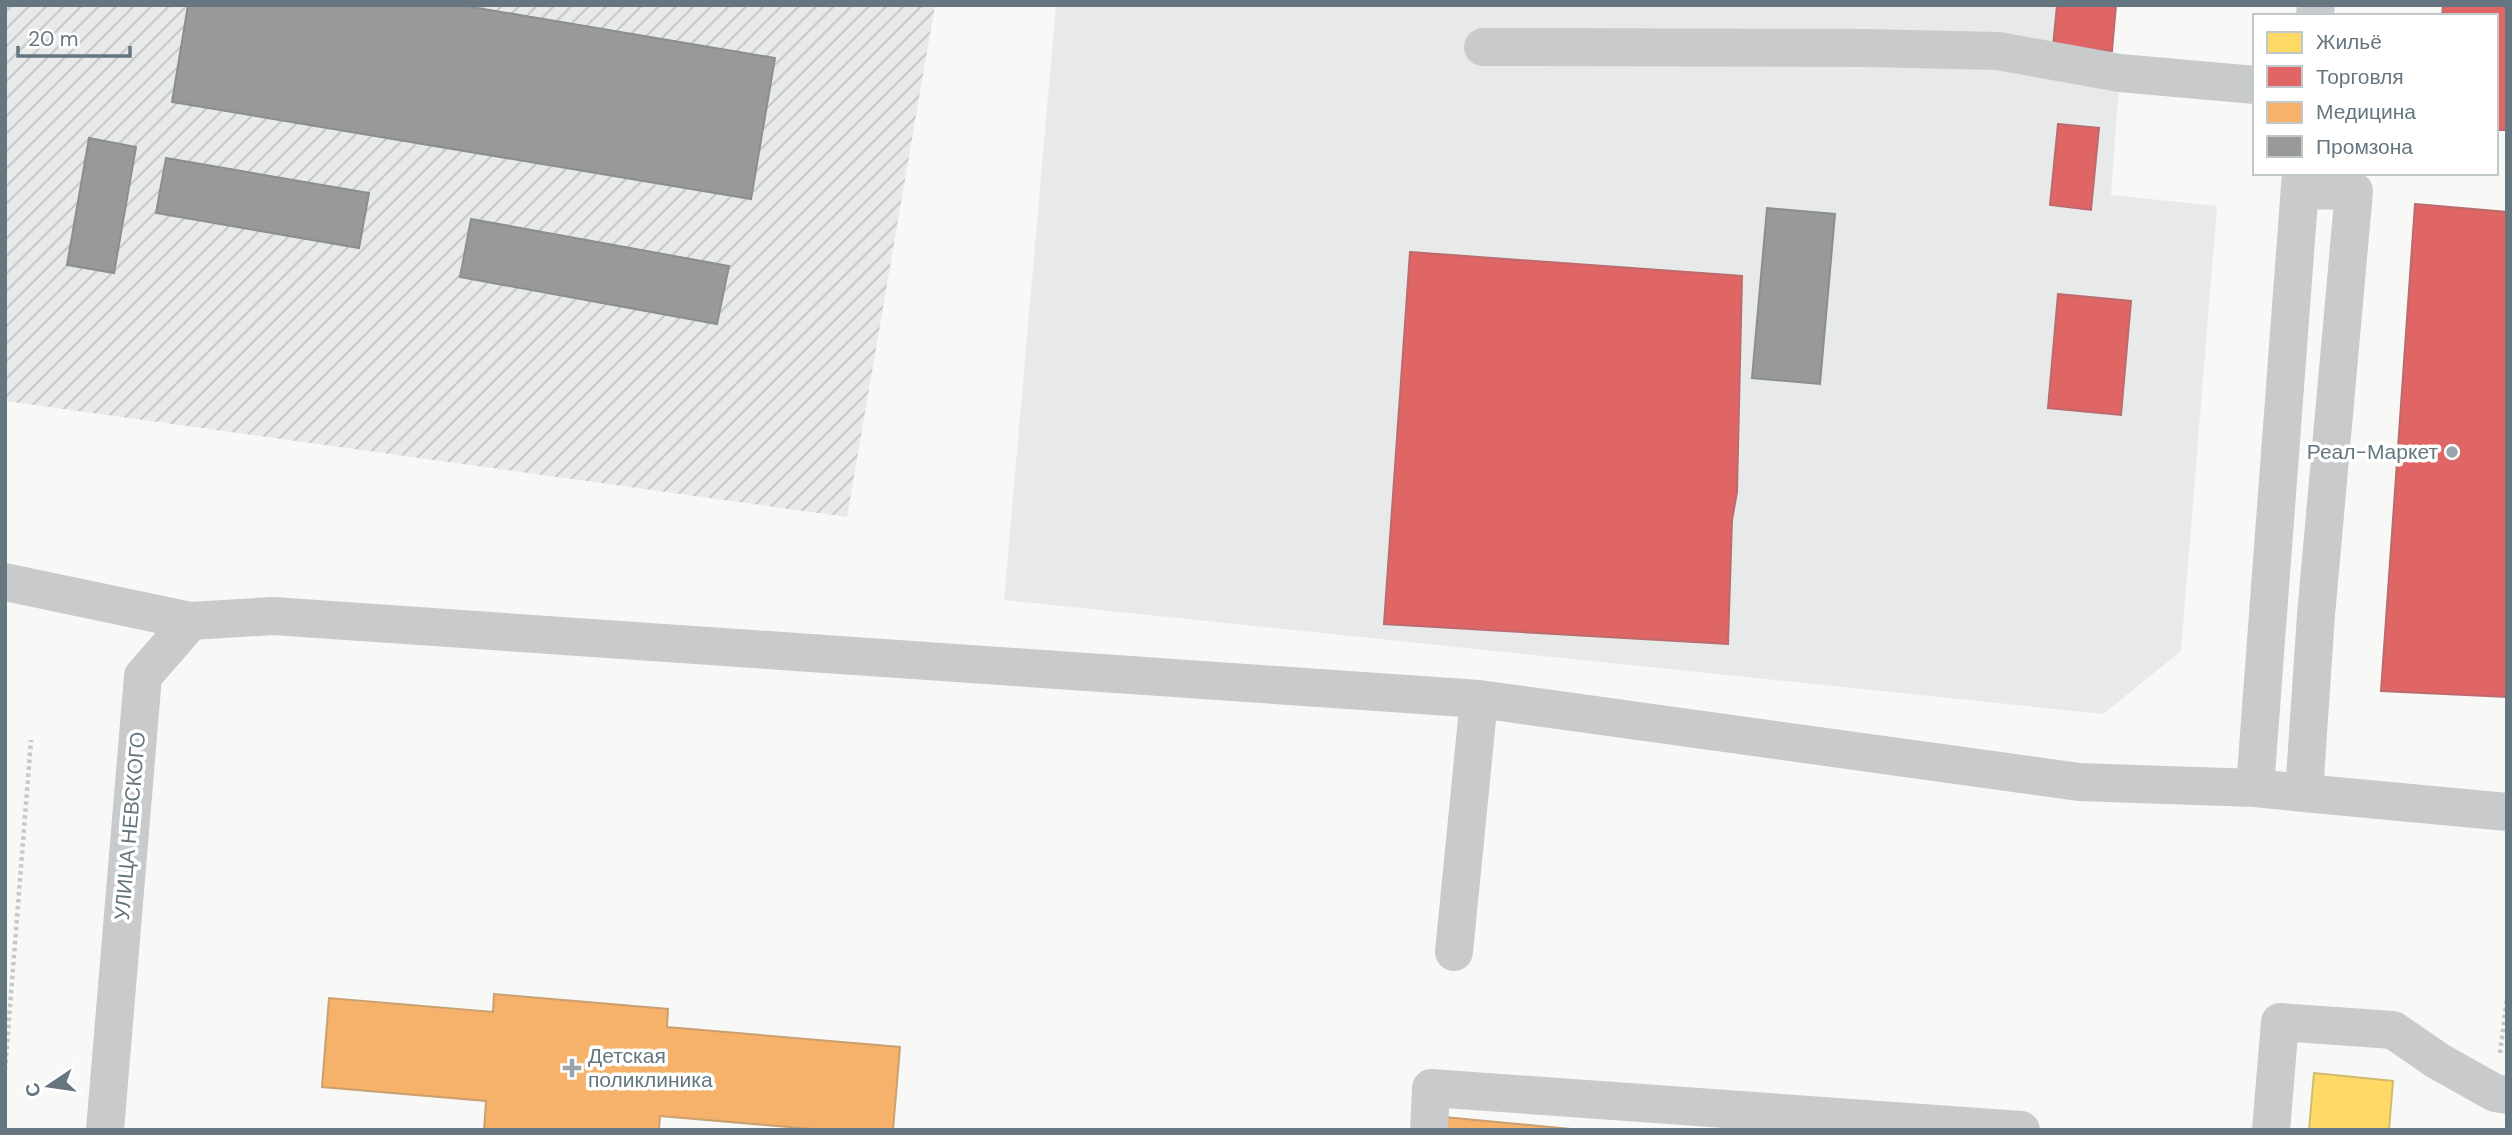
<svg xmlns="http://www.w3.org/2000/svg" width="2512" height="1135" viewBox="0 0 2512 1135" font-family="'DM Sans',sans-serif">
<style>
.built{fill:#e8e9e9}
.industrial{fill:url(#industrial-furrows)}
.homes{fill:#ffd966;stroke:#d1bb6e;stroke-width:2}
.shops{fill:#e06666;stroke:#bb6b6e;stroke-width:2}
.health{fill:#f6b26b;stroke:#caa071;stroke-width:2}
.industry{fill:#999;stroke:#898e92;stroke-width:2}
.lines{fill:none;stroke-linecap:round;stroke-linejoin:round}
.path{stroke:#c7c8c9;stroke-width:4.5;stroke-dasharray:3.5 3.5;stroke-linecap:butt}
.minor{stroke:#c9cacb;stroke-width:38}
.poi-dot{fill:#98a4aa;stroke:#fff;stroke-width:2.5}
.labels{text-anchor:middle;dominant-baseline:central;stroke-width:7;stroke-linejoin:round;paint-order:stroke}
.poi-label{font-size:21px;fill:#657680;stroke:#fff;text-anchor:end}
.street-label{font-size:21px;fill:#657680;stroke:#fff}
</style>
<defs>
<pattern id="industrial-furrows" width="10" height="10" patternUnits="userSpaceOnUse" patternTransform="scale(1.75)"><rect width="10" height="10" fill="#e8e9e9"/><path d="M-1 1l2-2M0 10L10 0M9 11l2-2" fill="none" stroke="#c0c1c2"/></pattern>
</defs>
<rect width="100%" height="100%" fill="#f8f8f7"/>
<path class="built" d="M1056,5H2116L2112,51L2120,73L2111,195L2217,206L2181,651L2103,714L1004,600Z"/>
<path class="industrial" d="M5,5H935L847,517L5,401Z"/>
<path class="homes" d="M2314,1073L2393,1081L2389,1130H2309Z"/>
<path class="shops" d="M2057,5H2116L2112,51L2053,47Z
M2443,5H2507V130H2496V16H2442Z
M2058,124L2099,128L2091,210L2050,205Z
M2415,204L2507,212V697L2381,691Z
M1410,252L1742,276L1737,492L1732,520L1728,644L1384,624Z
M2058,294L2131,301L2121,415L2048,408Z"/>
<path class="health" d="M494,994L668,1009L667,1027L900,1047L893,1130H824L660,1116L659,1130H484L486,1101L322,1087L329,998L493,1012Z
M1444,1117L1581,1130H1443Z"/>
<path class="industry" d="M188,5H460L775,58L751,199L172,102Z
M89,138L136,147L114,273L67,265Z
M166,158L369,193L359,248L156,213Z
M1767,208L1835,214L1820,384L1752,378Z
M471,219L729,266L717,324L460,277Z"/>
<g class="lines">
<path class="path" d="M2500,1053L2507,999
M5,1070L31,740"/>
<path class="minor" d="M2315,16L2316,5
M1483,47L1867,48L1998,51L2120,73L2255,85
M5,582L191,621
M2255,788L2301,173
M2304,793L2507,812
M1454,952L1479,699
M105,1130L143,676L191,621L273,616L1479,699L2079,782L2255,788L2304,793L2316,615L2354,191L2300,190
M1429,1130L1431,1088L2021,1130
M2271,1130L2280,1022L2393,1030L2438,1061L2495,1093L2507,1095"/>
</g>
<g class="poi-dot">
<circle cx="2452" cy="452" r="7"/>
<path d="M568.5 1057.5h7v7h7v7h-7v7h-7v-7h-7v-7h7z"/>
</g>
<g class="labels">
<g class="poi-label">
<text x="2438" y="452">Реал-Маркет</text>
<text x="588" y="1056" text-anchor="start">Детская<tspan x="588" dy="24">поликлиника</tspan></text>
</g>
<g class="street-label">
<text transform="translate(130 826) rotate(-85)">УЛИЦА НЕВСКОГО</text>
</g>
</g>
<rect width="2512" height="1135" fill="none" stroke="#657680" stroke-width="14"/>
<rect x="2253" y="14" width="245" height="161" fill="#ffffff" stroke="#c1c8cc" stroke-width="2"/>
<rect x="2267" y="32" width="35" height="21" fill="#ffd966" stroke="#c1c8cc" stroke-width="2"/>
<text x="2316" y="49" font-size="21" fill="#657680">Жильё</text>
<rect x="2267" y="66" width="35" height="21" fill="#e06666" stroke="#c1c8cc" stroke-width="2"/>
<text x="2316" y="84" font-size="21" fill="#657680">Торговля</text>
<rect x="2267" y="102" width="35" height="21" fill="#f6b26b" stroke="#c1c8cc" stroke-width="2"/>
<text x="2316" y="119" font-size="21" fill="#657680">Медицина</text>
<rect x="2267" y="136" width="35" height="21" fill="#999999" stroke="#c1c8cc" stroke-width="2"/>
<text x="2316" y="154" font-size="21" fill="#657680">Промзона</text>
<g transform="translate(49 1086) rotate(257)" stroke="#ffffff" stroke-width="5" paint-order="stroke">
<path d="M0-5L12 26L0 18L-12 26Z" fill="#657680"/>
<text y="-10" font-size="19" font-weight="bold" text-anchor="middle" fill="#657680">С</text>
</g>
<path d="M18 46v10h112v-10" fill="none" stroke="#657680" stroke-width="3.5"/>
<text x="28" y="46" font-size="21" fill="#657680" stroke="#ffffff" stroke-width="5" paint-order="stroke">20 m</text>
</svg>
